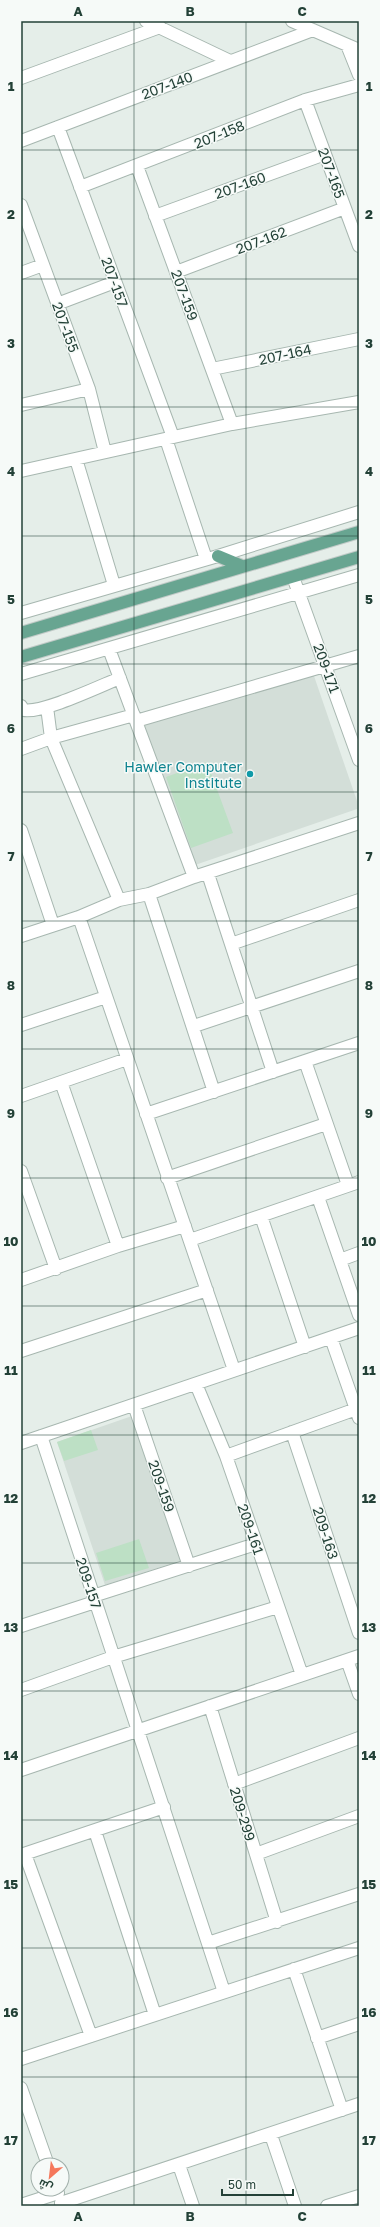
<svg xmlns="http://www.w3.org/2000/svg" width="380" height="2227" viewBox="0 0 380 2227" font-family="'Golos Text',Cairo,sans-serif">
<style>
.built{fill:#d3ded8}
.green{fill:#bde0c5}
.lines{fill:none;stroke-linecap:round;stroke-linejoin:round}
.minor-casing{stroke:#a7b7b0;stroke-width:14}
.major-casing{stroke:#c1cac7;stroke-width:14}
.minor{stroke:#fff;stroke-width:12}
.major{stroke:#68a591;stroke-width:12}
.grid{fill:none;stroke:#234137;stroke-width:1;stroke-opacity:0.55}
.culture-dot{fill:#0f9aa8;stroke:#f6faf8;stroke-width:1.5}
.labels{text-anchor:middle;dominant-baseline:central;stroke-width:3;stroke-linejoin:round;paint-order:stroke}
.street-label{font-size:14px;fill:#234137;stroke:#f6faf8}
.culture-label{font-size:14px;fill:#0d838f;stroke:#f6faf8;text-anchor:end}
.neatline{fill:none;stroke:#234137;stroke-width:1.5}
.grid-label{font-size:13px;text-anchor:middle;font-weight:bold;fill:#234137}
</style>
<rect width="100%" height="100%" fill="#e5eee9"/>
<path class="built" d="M312,674L314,676L357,801V809L195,865L144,724Z
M132,1416L182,1560L105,1585L57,1442Z"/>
<path class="green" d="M207,762L233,833L191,848L166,777Z
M91,1430L98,1450L64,1461L57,1442Z
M139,1539L149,1568L105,1581L96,1553Z"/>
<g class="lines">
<defs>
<path id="minor" d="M146,21L230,61
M292,21L359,50
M347,45L359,75
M21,78L160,27
M305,100L359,246
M58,127L173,437
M21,141L313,30
M137,166L232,424
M80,187L305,100L359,85
M21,205L89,389L105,452
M155,216L325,154
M176,272L345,208
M21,273L43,265
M57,304L115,282
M212,369L359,339
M21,405L89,389
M166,439L206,559
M76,459L114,585
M21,471L232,424L359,402
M293,577L359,760
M21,613L218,556L359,512
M109,649L194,877
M21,674L359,575
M21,706L23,710C42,714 100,686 120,678
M47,707L51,738L119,900
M136,721L359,656
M21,749L51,738L134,715
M21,830L53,925
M208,874L273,1072
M149,894L214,1092
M79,917L234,1370
M21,936L79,917L119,900L149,894L194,877L359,823
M231,944L359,900
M21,1025L106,997
M194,1026L359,971
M305,1061L348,1185
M61,1082L118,1246
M21,1096L127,1059
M146,1114L359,1043
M21,1171L56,1269
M167,1178L326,1124
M318,1197L359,1315
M261,1216L305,1347
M190,1240L359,1182
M340,1260L359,1253
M21,1280L118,1246L185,1226
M331,1338L359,1418
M21,1351L207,1290
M196,1384L226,1456L302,1675
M134,1405L189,1566
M292,1432L359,1633
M41,1436L224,1992
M21,1443L359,1328
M226,1456L359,1408
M93,1596L256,1544
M21,1626L95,1602
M347,1660L359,1694
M21,1690L113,1657L278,1607
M210,1706L277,1922
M21,1770L359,1656
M234,1784L359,1738
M95,1831L155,2015
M25,1854L91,2036
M256,1854L359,1816
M21,1855L164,1807
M208,1943L359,1894
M294,1969L342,2110
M317,2038L359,2024
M21,2059L359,1948
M21,2088L48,2165
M271,2135L295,2206
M179,2165L193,2206
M61,2203L359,2104
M21,2205L58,2193
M327,2206L359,2196"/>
<path id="major" d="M218,556L242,566
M21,633L359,532
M21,657L359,557"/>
</defs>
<use href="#minor" class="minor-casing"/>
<use href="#major" class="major-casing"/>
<use href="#minor" class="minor"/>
<use href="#major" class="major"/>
</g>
<path class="grid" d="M134,21V2206M246,21V2206M21,150H359M21,279H359M21,407H359M21,536H359M21,664H359M21,792H359M21,921H359M21,1049H359M21,1178H359M21,1306H359M21,1435H359M21,1563H359M21,1691H359M21,1820H359M21,1948H359M21,2077H359"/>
<circle class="culture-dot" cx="250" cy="774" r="4"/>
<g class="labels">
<g class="street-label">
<text transform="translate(167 85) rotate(-21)">207-140</text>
<text transform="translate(219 134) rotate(-22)">207-158</text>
<text transform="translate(332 173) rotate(70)">207-165</text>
<text transform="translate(240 185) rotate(-20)">207-160</text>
<text transform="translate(261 240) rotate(-21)">207-162</text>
<text transform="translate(115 282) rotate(70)">207-157</text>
<text transform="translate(185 295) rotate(70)">207-159</text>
<text transform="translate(66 327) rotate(70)">207-155</text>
<text transform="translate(285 354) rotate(-12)">207-164</text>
<text transform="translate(327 668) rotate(70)">209-171</text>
<text transform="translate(162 1486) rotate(71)">209-159</text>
<text transform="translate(251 1529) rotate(71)">209-161</text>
<text transform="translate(326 1533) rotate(72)">209-163</text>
<text transform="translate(89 1583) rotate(72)">209-157</text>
<text transform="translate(243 1814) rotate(73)">209-299</text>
</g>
<g class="culture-label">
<text x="242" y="766">Hawler Computer<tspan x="242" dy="16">Institute</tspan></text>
</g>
</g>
<rect width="380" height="2227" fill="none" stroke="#f6faf8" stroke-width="44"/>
<g transform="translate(50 2177) rotate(208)"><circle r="19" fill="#f6faf8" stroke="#a2b0ab"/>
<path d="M0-3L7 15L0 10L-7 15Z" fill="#f5785c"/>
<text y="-6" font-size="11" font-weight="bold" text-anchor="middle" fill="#234137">ش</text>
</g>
<path d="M222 2189v6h71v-6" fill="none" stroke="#234137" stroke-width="2"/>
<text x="228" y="2189" font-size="12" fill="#234137" stroke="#f6faf8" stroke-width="3" paint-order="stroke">50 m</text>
<rect x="22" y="22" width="336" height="2183" class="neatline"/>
<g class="grid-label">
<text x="78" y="16">A</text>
<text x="190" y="16">B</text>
<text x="302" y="16">C</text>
<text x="11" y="91">1</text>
<text x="369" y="91">1</text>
<text x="11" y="219">2</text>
<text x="369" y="219">2</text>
<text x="11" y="348">3</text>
<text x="369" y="348">3</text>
<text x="11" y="476">4</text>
<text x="369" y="476">4</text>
<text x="11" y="604">5</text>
<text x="369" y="604">5</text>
<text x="11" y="733">6</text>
<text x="369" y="733">6</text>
<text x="11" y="861">7</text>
<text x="369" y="861">7</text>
<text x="11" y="990">8</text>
<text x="369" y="990">8</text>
<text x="11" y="1118">9</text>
<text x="369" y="1118">9</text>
<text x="11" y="1246">10</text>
<text x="369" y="1246">10</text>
<text x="11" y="1375">11</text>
<text x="369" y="1375">11</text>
<text x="11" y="1503">12</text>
<text x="369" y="1503">12</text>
<text x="11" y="1632">13</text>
<text x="369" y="1632">13</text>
<text x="11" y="1760">14</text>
<text x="369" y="1760">14</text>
<text x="11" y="1889">15</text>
<text x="369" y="1889">15</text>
<text x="11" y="2017">16</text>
<text x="369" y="2017">16</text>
<text x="11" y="2145">17</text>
<text x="369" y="2145">17</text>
<text x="78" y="2221">A</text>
<text x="190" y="2221">B</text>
<text x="302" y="2221">C</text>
</g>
</svg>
